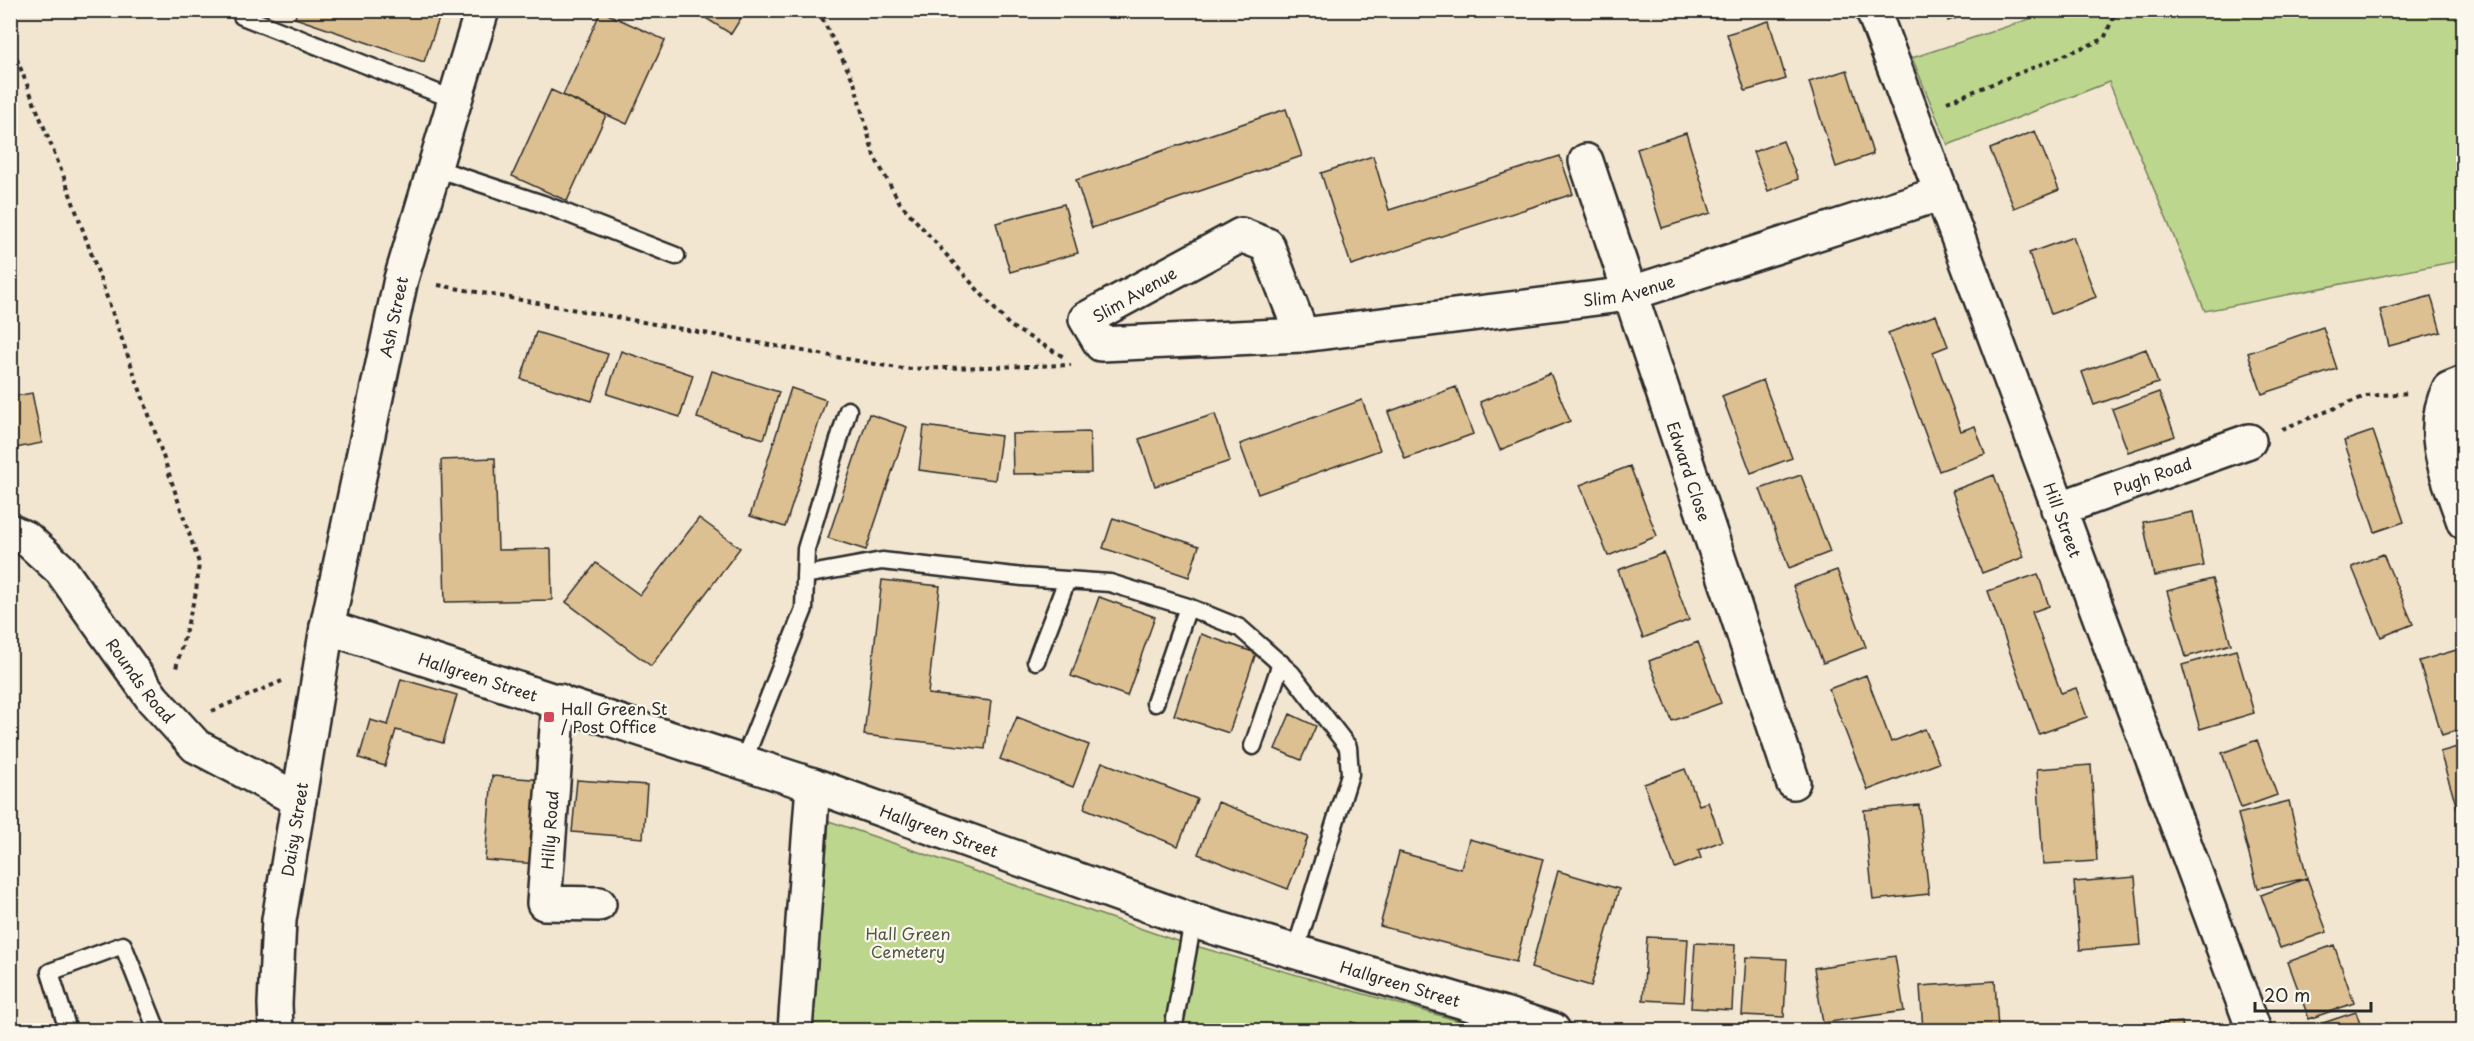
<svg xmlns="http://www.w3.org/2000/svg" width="2474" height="1041" viewBox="0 0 2474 1041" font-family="'Playpen Sans',sans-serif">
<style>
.green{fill:#bdd68d;stroke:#74805c;stroke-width:1.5}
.building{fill:#ddc091;stroke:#2b2b2b;stroke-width:1.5}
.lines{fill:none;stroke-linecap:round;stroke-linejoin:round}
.lane-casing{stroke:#2b2b2b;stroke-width:21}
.street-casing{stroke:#2b2b2b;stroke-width:38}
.secondary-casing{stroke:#2b2b2b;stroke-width:38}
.path{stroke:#2b2b2b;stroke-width:4;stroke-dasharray:4.5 4.5;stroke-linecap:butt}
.lane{stroke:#fbf7ec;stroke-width:16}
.street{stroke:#fbf7ec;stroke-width:33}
.secondary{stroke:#fbf7ec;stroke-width:33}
.poi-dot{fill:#d1495b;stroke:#fbf7ec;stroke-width:2}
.labels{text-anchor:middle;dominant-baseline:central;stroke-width:4.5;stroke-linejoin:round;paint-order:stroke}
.street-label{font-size:16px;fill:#2b2b2b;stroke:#fbf7ec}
.poi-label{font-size:16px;fill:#2b2b2b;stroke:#fbf7ec;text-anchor:start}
.park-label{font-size:16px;fill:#505644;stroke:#fbf7ec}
</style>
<rect width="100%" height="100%" fill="#f2e6d1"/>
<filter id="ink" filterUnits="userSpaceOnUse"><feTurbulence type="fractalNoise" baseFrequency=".0167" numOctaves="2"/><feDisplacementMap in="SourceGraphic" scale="12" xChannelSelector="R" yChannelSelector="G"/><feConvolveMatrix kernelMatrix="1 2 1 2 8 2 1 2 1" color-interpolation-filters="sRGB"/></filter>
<g filter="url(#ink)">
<path class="green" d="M2054,11H2463V260L2205,311L2109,82L1948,145L1912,58Z
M829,821L1171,939L1491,1030H811Z"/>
<path class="building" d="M297,10H442L424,62L295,18Z
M693,10H746L731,34Z
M1945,10H1978L1948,21Z
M601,11L665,40L627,124L563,95Z
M1769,21L1786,79L1745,91L1727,34Z
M1847,70L1873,154L1836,167L1809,82Z
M551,90L606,115L567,201L512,176Z
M1286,109L1302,156L1092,228L1076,180Z
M2035,131L2059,190L2014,208L1990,149Z
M1686,133L1711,213L1662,228L1637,149Z
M1783,141L1798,179L1768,191L1753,152Z
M1373,156L1389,210L1560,156L1573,194L1351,265L1321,173Z
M1064,204L1078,253L1010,272L996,223Z
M2073,237L2096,297L2051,314L2029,253Z
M2431,296L2441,332L2389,346L2380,310Z
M1936,315L1948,346L1933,352L1961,431L1975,426L1985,454L1939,471L1888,333Z
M2323,327L2337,369L2262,394L2248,353Z
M536,332L608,354L592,401L521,379Z
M2146,349L2158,383L2094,405L2082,372Z
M621,351L693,375L680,417L607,394Z
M712,371L779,392L764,439L697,418Z
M1550,373L1570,421L1500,450L1480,402Z
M1763,380L1792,458L1751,473L1722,396Z
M1456,387L1473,434L1405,459L1388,412Z
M791,388L826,400L785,527L750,516Z
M2159,392L2175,436L2128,452L2112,409Z
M32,393L42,443L10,449V397Z
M1362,400L1380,450L1258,494L1240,444Z
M869,414L907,427L866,550L828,538Z
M1215,414L1230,461L1155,486L1139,439Z
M924,426L1001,436L995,480L919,470Z
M2373,431L2404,522L2375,532L2344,441Z
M1090,432L1091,473L1013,474L1012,434Z
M495,458L498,550L551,549L552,600L445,602L441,460Z
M1630,466L1657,536L1608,556L1580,485Z
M1801,475L1830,552L1789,568L1760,489Z
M1994,475L2024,557L1982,573L1952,491Z
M2193,512L2204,566L2154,576L2143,522Z
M699,518L740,548L651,666L566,602L596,563L640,595Z
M1113,518L1199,546L1189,577L1103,548Z
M1664,553L1689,620L1643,638L1618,570Z
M2383,554L2413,624L2381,637L2352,567Z
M1837,570L1866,647L1823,663L1793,586Z
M2038,574L2049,606L2032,612L2061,693L2076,688L2087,717L2039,734L1988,591Z
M2212,579L2231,644L2186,657L2167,591Z
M882,580L940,586L928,694L991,701L985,749L864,735Z
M1099,597L1155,617L1127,696L1071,676Z
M1201,634L1256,653L1229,733L1174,715Z
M1698,642L1721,703L1672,721L1649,661Z
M2460,649L2464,662V728L2442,735L2419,661Z
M2236,650L2254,713L2200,729L2182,665Z
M1866,675L1891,742L1925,729L1939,763L1868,790L1829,689Z
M401,679L457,695L443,743L396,730L385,766L359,758L370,720L388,725Z
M1290,714L1316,726L1301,760L1275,749Z
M1017,717L1089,745L1073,787L1000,759Z
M2257,740L2277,795L2241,808L2222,753Z
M2464,745V831L2440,752Z
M1102,762L1197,799L1178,846L1084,808Z
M2091,765L2097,861L2043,864L2037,769Z
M1685,769L1699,805L1708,802L1722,841L1698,850L1701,858L1675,868L1644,784Z
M492,776L545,780L538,864L485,860Z
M577,780L647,785L643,838L572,832Z
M2289,801L2307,878L2258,888L2238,814Z
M1218,802L1308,837L1288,889L1198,854Z
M1919,805L1929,894L1873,900L1864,810Z
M1469,839L1543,859L1516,962L1380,926L1399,852L1461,869Z
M1558,871L1619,889L1591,986L1531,968Z
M2135,877L2141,945L2080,950L2074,882Z
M2307,878L2327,932L2280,948L2261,895Z
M1647,937L1688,939L1684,1002L1643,1000Z
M1695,943L1735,945L1732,1010L1691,1008Z
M2334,945L2354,1003L2309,1019L2288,962Z
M1895,956L1904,1011L1823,1023L1814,968Z
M1746,957L1787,959L1784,1017L1742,1015Z
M1995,981L1998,1030H1923L1920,986Z
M2356,1012L2362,1030H2316L2314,1026Z
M1351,1022L1382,1030H1348Z
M2182,1022L2183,1030H2121V1027Z"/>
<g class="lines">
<defs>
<path id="lane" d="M243,10L242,16L455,100
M435,168L543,204L676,256
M805,575L882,561L1023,577L1110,583L1188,607L1240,628L1291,673L1348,747L1350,774L1295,952
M1036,661L1067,580
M1155,703L1188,607
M1253,746L1281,663
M743,762L804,609L806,549L848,410
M68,1030L50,972L123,945L157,1030
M1173,1030L1193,921"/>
<g id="street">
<path id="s1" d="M1873,10L2254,1030"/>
<path id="s2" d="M1586,161L1793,782"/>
<path id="s3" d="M1302,335L1267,245L1241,235L1086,319L1101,344L1302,335L1629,294L1942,193"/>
<path d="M2464,383L2449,389C2427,434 2449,478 2464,522"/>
<path id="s4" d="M2058,509L2249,441"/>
<path id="s5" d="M10,531L27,539L61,570L153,699L196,746L299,800"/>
<path d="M559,701L544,903L599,904"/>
<path d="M795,1030L813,785"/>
</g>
<g id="secondary">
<path id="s6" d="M327,627L813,785L1193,921L1504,1014L1553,1030"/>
<path id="s7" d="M276,1030L275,1004L279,920L327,627L401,279L482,10"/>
</g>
</defs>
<use href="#lane" class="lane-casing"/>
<use href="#street" class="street-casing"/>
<use href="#secondary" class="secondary-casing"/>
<path class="path" d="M818,10L854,82L874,156L900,203L1010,326L1064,357
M10,42L65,180L154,429L199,563L196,592L176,668
M1947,102L2104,39L2116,10
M438,285L903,369L1071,365
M2282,429L2366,396L2409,393
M212,711L282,681"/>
<use href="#lane" class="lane"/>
<use href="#street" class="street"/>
<use href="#secondary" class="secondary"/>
</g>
</g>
<rect class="poi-dot" x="543" y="711" width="12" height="12" rx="3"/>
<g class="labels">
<g class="street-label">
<text stroke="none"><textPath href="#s3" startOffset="861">Slim Avenue</textPath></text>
<text transform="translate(1134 294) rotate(-30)">Slim Avenue</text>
<text stroke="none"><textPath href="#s7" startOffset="724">Ash Street</textPath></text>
<text stroke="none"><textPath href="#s2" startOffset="327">Edward Close</textPath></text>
<text stroke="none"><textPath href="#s4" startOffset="100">Pugh Road</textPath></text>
<text stroke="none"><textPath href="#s1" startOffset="544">Hill Street</textPath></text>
<text stroke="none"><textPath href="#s6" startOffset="159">Hallgreen Street</textPath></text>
<text stroke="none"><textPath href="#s5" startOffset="201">Rounds Road</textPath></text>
<text stroke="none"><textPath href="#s7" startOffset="202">Daisy Street</textPath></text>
<text transform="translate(549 830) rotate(-86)">Hilly Road</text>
<text stroke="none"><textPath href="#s6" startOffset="645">Hallgreen Street</textPath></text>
<text stroke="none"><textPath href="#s6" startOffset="1131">Hallgreen Street</textPath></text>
</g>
<g class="poi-label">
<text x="561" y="708">Hall Green St<tspan x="561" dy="18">/ Post Office</tspan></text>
</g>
<g class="park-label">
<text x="908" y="933">Hall Green<tspan x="908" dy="18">Cemetery</tspan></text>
</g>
</g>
<rect width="2474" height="1041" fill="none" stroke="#fbf7ec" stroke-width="36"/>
<rect x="18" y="18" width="2438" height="1005" fill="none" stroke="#2b2b2b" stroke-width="2" filter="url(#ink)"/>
<path d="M2255 1002v9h116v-9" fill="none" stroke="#2b2b2b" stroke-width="3"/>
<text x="2264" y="1002" font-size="18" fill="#2b2b2b" stroke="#fbf7ec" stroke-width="4.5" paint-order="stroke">20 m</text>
</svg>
